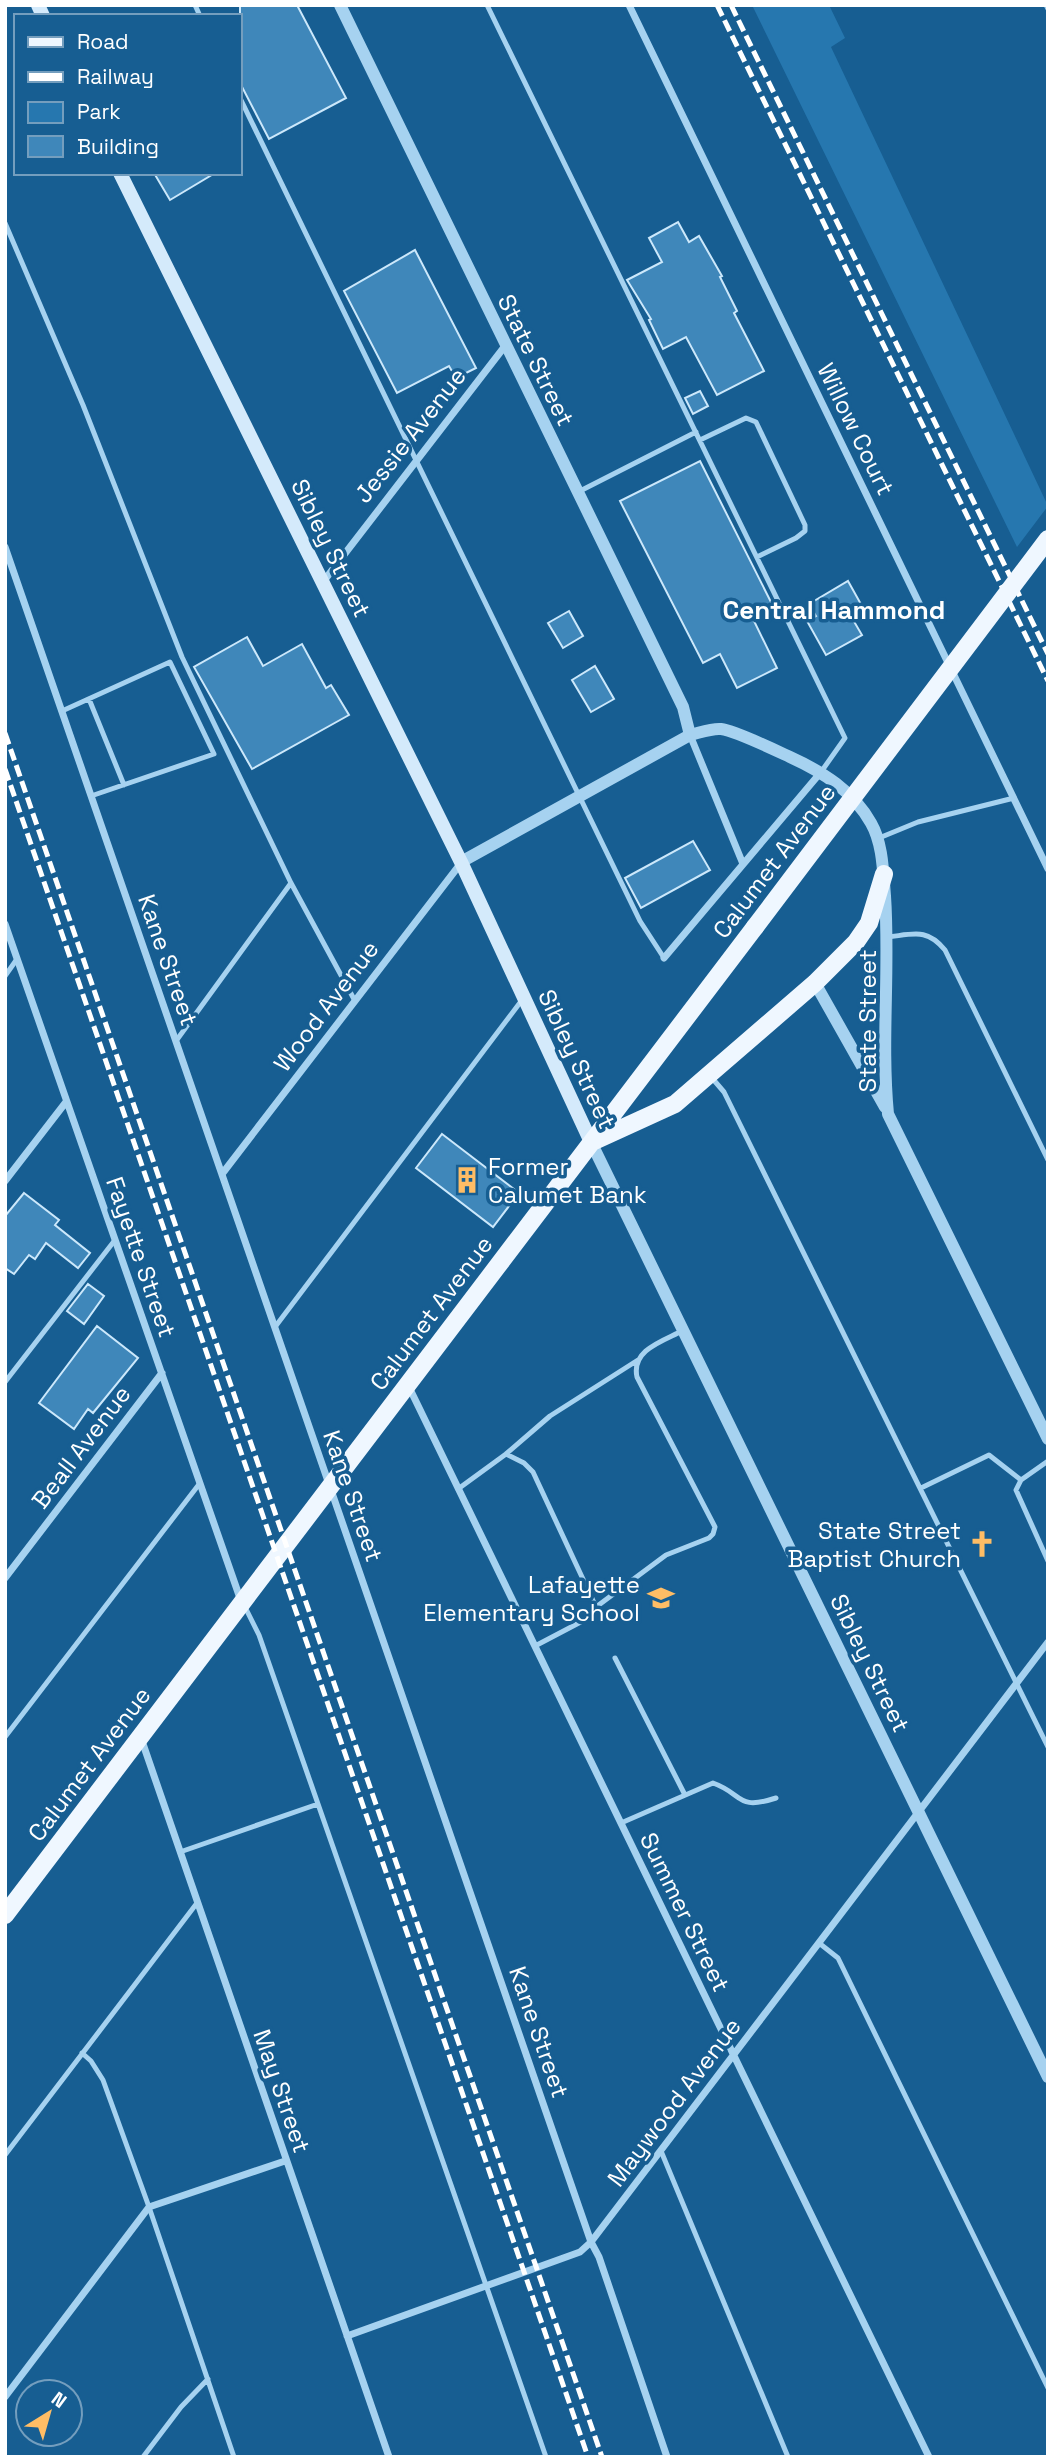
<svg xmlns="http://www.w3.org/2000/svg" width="1053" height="2462" viewBox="0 0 1053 2462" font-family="'Space Grotesk',sans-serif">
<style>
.green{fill:#2677af}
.building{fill:#3f87ba;stroke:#cce8fb;stroke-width:2}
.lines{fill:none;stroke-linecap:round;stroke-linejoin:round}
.service{stroke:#a6d2f0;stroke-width:5}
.minor{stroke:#a6d2f0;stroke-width:7}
.tertiary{stroke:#a6d2f0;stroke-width:12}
.secondary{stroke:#d4eafb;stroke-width:14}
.primary{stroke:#eff7ff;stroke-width:18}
.rail{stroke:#fff;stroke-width:5;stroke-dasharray:12 5;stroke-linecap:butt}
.primary-bridge{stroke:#eff7ff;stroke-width:18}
.labels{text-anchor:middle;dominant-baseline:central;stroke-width:7;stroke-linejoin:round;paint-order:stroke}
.street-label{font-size:24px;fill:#fff;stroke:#175e92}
.poi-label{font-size:24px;fill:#fff;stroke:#175e92;text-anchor:end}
.neighbourhood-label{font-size:26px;font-weight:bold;fill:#fff;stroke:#175e92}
</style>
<rect width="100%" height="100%" fill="#175e92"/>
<path class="green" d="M752,5H829L845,38L831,47L1048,506L1017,547Z"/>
<path class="building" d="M240,5H297L346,98L269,139L240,83Z
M154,173H215L170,200Z
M678,222L689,242L699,236L722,276L720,277L737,311L734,313L764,371L717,395L686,337L663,349L649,320L651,319L627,280L662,262L649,238Z
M415,250L476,368L456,378L449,366L397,393L344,291Z
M700,391L708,406L693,414L685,398Z
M700,461L775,610L754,621L777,668L737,688L720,654L703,663L620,501Z
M848,581L862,606L849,613L862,635L826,655L807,621L816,616L809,604Z
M569,611L583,636L563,648L548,623Z
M247,637L263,666L302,644L326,688L331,685L349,715L252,769L194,667Z
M595,666L614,699L591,712L572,680Z
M693,841L710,870L641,908L625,878Z
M442,1134L519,1193L493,1227L416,1168Z
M24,1193L59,1220L55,1225L90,1253L78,1268L46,1243L35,1259L29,1255L14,1274L5,1268V1216Z
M88,1284L104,1296L84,1324L67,1311Z
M97,1326L138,1358L93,1413L88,1409L74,1429L39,1403Z"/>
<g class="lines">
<path class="service" d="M195,5L200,16
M487,5L845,738L821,772
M1046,5L1048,9
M240,98L640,921L664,958
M5,223L83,405L182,657L291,883L355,1001
M700,440L746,418L756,422L805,525V531L796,538L757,557
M580,491L696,432
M89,699L124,785
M62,711L170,662L214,754L91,796
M879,838L918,822L1014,798
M888,937C914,934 927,928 945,950L1048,1160
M5,976L17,959
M176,1041L291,883
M712,1078L724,1092L1048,1747
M275,1327L522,1000
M5,1382L115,1240
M506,1454L550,1416L638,1360
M1048,1461L1021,1480L1016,1490L1048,1561
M921,1488L989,1455L1021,1480
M458,1489L506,1454L524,1463L533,1472L596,1607
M244,1605L259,1635L546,2457
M535,1646L594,1615L596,1607L666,1555L709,1538L713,1534L715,1527L637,1377C631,1350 663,1341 682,1331
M615,1658L685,1795
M5,1737L200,1483
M621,1823L713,1783C744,1794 736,1811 776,1798
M180,1852L318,1804
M819,1943L838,1958L1048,2388
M82,2053L91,2061L103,2080L149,2207L234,2457
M661,2151L788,2457
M5,2155L197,1903
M143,2457L181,2407L208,2379"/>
<path class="minor" d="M629,5L1048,869
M5,547L591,2242L599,2257L667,2457
M323,582L505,346
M690,735L743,864
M5,924L241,1601
M664,958L821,772
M222,1174L461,863
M5,1181L66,1102
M408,1385L929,2457
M5,1578L162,1373
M142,1741L389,2457
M347,2336L580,2252L591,2242L1048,1642
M5,2397L149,2207L285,2161"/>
<path class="tertiary" d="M340,5L683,707L690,735
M461,862L690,735C699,733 712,728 721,729C736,731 775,750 790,757C823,772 853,791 871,823C883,844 883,872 885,896C890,968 881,1041 888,1114L1048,1439
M815,983L885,1107
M591,1142L1048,2077"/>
<path class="secondary" d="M38,5L43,16
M120,173L461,862L591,1142"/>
<path class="primary" d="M594,1141L675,1104L815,983L856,942L869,923L884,874
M5,1915L755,927"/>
<path class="rail" d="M717,5L1048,681
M731,5L1048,654
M5,733L602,2457
M5,769L588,2457"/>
<path class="primary-bridge" d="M755,927L1048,539"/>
</g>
<defs>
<symbol id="building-bare" viewBox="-9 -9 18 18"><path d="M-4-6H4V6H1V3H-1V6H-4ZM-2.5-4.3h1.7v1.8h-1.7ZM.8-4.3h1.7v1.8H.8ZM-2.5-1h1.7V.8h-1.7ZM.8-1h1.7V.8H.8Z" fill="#ffbd65" stroke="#175e92" stroke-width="2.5" paint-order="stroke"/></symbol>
<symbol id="church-bare" viewBox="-9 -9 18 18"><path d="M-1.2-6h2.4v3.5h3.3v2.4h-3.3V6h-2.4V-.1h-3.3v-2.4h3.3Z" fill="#ffbd65" stroke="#175e92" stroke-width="2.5" paint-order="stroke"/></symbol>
<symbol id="school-bare" viewBox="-9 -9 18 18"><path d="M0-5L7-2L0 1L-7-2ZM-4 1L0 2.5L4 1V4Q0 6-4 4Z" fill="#ffbd65" stroke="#175e92" stroke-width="2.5" paint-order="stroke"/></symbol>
</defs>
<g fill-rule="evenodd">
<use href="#building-bare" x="448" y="1161" width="38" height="38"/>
<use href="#church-bare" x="963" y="1525" width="38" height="38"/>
<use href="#school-bare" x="642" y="1579" width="38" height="38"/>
</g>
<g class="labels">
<g class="street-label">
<text transform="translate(536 360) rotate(64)">State Street</text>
<text transform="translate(856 429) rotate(64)">Willow Court</text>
<text transform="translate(410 435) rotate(-52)">Jessie Avenue</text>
<text transform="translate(331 548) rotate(64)">Sibley Street</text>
<text transform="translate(774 861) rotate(-53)">Calumet Avenue</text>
<text transform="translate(168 960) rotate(71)">Kane Street</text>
<text transform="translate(326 1006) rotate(-53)">Wood Avenue</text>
<text transform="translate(867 1021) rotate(-90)">State Street</text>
<text transform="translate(577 1059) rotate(65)">Sibley Street</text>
<text transform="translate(141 1257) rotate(71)">Fayette Street</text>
<text transform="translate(431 1313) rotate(-53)">Calumet Avenue</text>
<text transform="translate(81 1447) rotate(-53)">Beall Avenue</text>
<text transform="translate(353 1496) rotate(71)">Kane Street</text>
<text transform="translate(870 1663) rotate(64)">Sibley Street</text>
<text transform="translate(89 1764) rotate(-53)">Calumet Avenue</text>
<text transform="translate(685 1912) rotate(64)">Summer Street</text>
<text transform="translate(539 2032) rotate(71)">Kane Street</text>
<text transform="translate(282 2091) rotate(71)">May Street</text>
<text transform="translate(674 2102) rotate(-53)">Maywood Avenue</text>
</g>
<g class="poi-label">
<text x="488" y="1166" text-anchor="start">Former<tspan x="488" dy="28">Calumet Bank</tspan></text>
<text x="961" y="1530">State Street<tspan x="961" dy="28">Baptist Church</tspan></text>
<text x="640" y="1584">Lafayette<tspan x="640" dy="28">Elementary School</tspan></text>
</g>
<g class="neighbourhood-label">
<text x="834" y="610">Central Hammond</text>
</g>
</g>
<rect width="1053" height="2462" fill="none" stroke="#ffffff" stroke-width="14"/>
<rect x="14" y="14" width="228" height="161" fill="#175e92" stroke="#749ebe" stroke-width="2"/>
<rect x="28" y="37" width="35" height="10" fill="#eff7ff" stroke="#749ebe" stroke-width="2"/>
<text x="77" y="49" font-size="21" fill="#ffffff">Road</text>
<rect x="28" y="72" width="35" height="10" fill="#ffffff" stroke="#749ebe" stroke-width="2"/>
<text x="77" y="84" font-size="21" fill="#ffffff">Railway</text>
<rect x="28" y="102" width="35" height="21" fill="#2677af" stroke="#749ebe" stroke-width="2"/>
<text x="77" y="119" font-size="21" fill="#ffffff">Park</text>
<rect x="28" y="136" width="35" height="21" fill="#3f87ba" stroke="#749ebe" stroke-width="2"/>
<text x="77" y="154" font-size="21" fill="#ffffff">Building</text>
<g transform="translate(49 2413) rotate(37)"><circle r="33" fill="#175e92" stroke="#749ebe" stroke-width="2"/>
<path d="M0-5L12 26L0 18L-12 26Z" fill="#ffbd65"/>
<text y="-10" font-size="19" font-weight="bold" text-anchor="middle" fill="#ffffff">N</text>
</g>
</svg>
